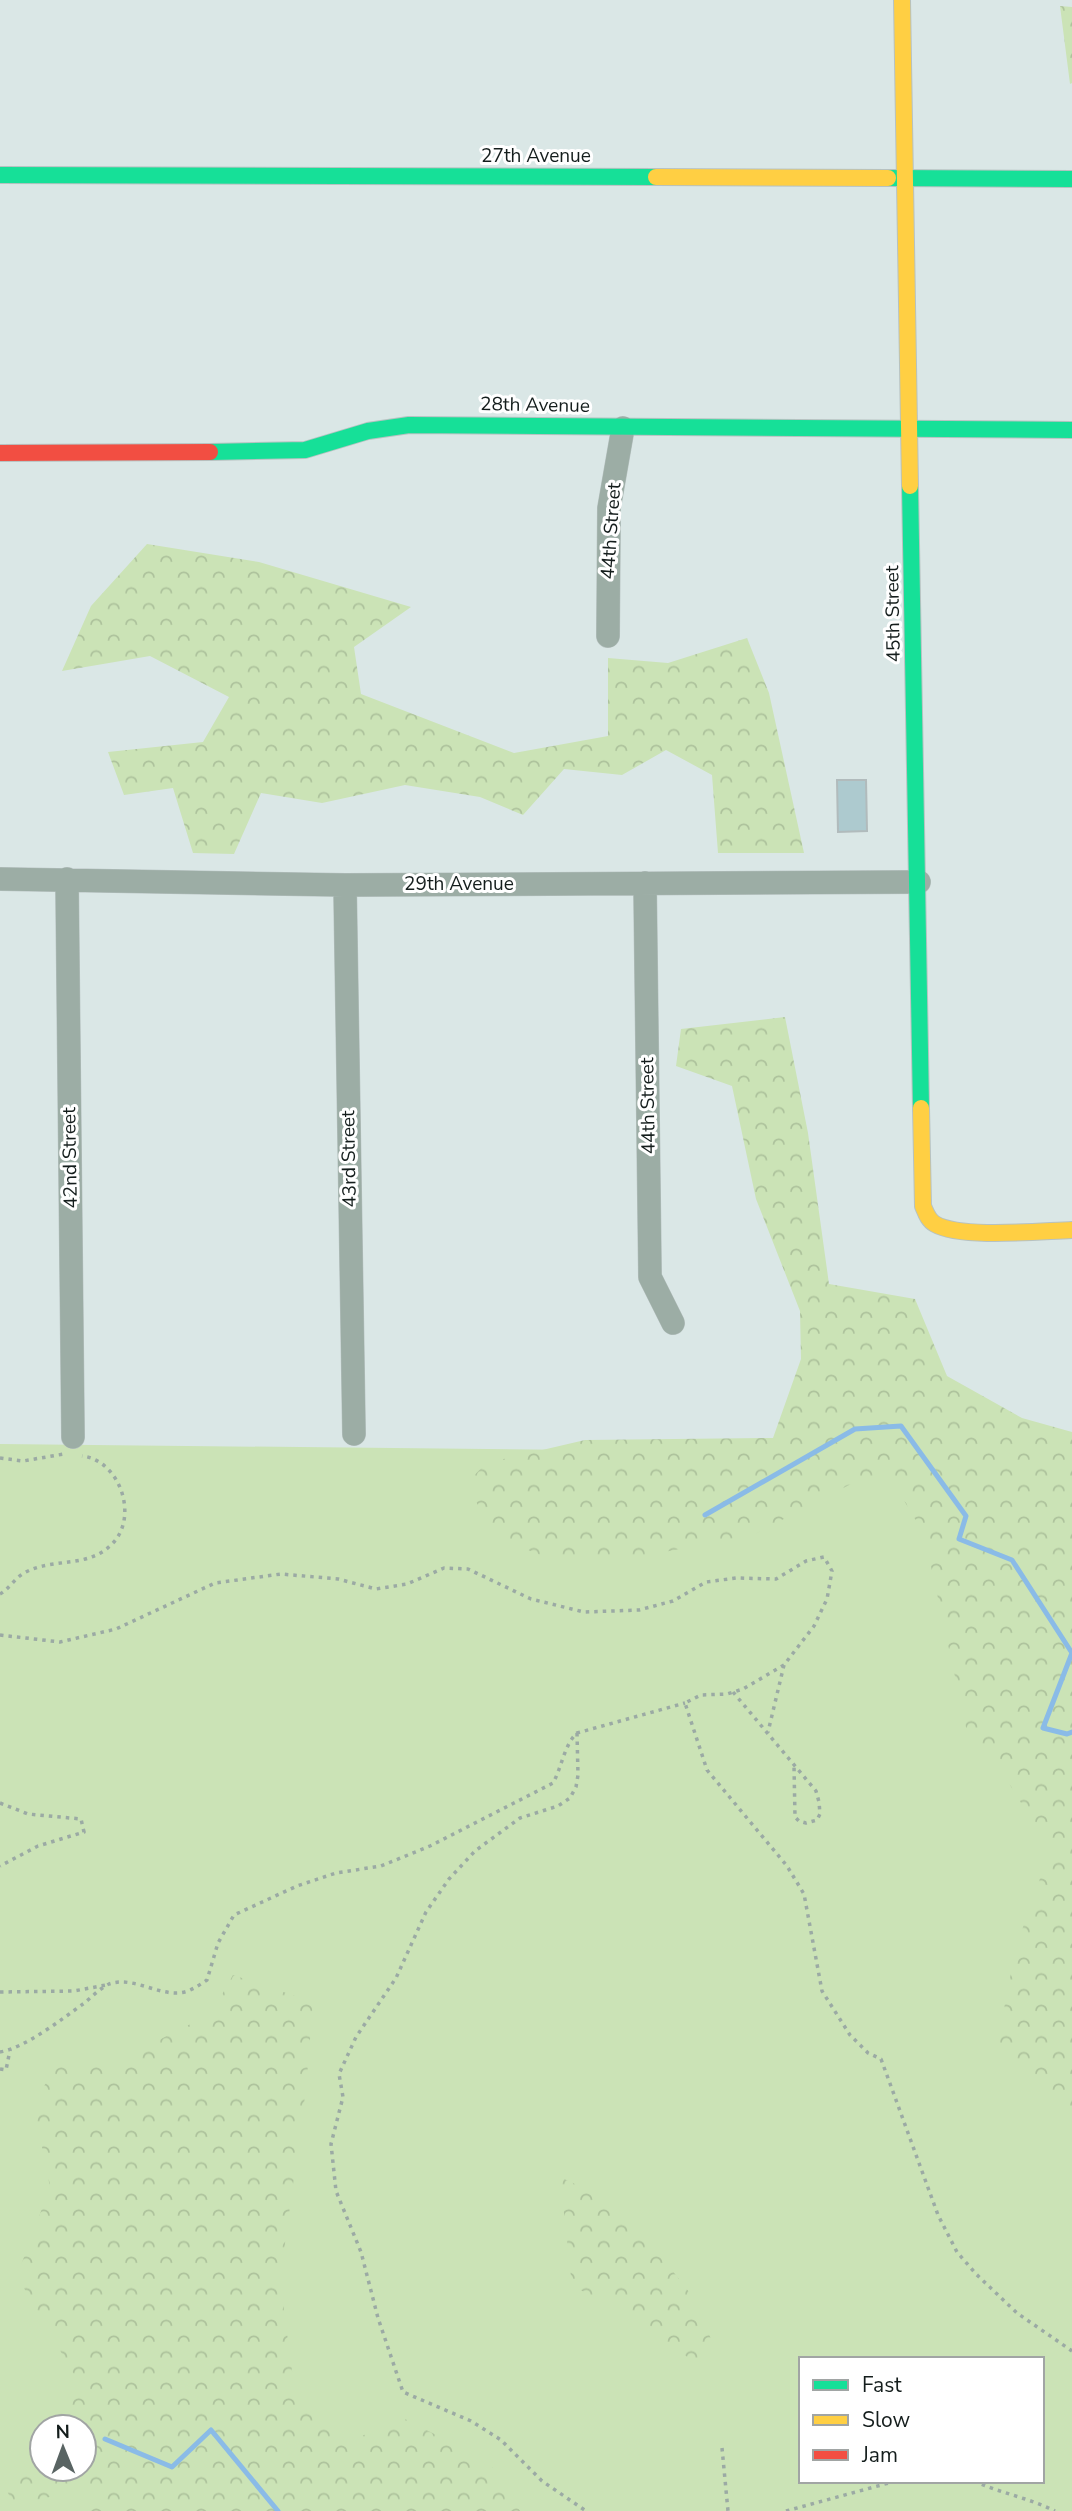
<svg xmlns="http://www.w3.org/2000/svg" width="1072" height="2511" viewBox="0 0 1072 2511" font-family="'Nunito Sans',sans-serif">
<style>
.green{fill:#cbe3b6;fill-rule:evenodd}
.forest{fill:url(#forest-crowns)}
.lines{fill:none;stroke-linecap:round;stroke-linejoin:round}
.stream{stroke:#8abbe7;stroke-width:5}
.building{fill:#adcacf;stroke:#b1bbbc;stroke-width:2}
.street-casing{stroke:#b7c2c1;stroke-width:24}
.fast-casing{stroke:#b7c2c1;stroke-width:18}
.slow-casing{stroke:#b7c2c1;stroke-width:18}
.jam-casing{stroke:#b7c2c1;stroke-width:18}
.path{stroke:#9baaa4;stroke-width:3.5;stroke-dasharray:3.5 5;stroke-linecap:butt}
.street{stroke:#9cada5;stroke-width:23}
.fast{stroke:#16e098;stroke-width:16}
.slow{stroke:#ffcf43;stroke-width:16}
.jam{stroke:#f24e42;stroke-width:16}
.labels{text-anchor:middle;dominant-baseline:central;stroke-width:6;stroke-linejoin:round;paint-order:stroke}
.street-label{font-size:19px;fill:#141d1c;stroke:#fff}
</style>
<defs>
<pattern id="forest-crowns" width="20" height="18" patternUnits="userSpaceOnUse" patternTransform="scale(1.75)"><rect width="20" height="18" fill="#cbe3b6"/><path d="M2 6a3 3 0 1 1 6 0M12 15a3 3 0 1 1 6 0" fill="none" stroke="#adc29c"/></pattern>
</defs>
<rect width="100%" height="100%" fill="#dae7e6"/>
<path class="green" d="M0,1444L1072,1455V2511H0ZM801,2359H1042V2481H801ZM42,2427H84V2469H42Z"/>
<path class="forest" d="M1060,6L1072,7V83L1070,84Z
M147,544L259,562L411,607L354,647L361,694L514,753L608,736V658L668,663L747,638L769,693L804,853H718L712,775L666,750L622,775L564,769L523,815L480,797L405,785L322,803L261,793L234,854L193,853L173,788L124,795L108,752L203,742L229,697L150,656L62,671L91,606Z
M785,1017L808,1133L829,1284L915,1299L947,1376L1022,1418L1072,1432V2122L997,2045L1016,1947L1050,1850L1002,1772L967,1732L924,1534L893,1482L851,1484L755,1534L629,1559L547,1558L490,1534L468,1482L486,1463L585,1440L773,1438L801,1359L800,1311L756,1199L732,1086L676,1066L681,1029Z
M233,1975L313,2002L306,2089L280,2280L294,2386L346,2442L405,2419L489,2462L520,2511H90L85,2489L14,2505L5,2487L42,2437V2469H84V2427H49L80,2385L17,2276L50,2187L33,2102L61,2061L115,2065L170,2034L211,2014Z
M560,2177L622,2206L696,2301L718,2357L694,2362L632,2315L572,2286Z"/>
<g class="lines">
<path class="stream" d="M705,1515L855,1429L901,1426L966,1516L959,1539L1012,1560L1072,1653L1043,1728L1067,1734L1072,1732
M105,2439L172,2467L211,2430L278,2511"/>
</g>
<path class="building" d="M837,780H866L867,831L838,832Z"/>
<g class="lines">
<defs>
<path id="street" d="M608,636L609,508L623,428
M0,879L345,885L919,882
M67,879L73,1437
M645,883L650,1277L673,1323
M345,885L354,1434"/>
<path id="fast" d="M0,175L656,177
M888,178L1072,179
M210,452L305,450L368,431L409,425L1072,430
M910,486L921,1108"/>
<path id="slow" d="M902,0L910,486
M656,177L888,178
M921,1108L923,1206C926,1213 928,1220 935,1224C961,1239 1040,1231 1072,1230"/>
<path id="jam" d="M0,453L210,452"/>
</defs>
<use href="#street" class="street-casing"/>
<use href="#fast" class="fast-casing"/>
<use href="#slow" class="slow-casing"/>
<use href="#jam" class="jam-casing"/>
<path class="path" d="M0,1458L23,1461L64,1454
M0,1594C9,1589 15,1578 24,1573C53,1557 86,1569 111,1545C140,1518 120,1460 82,1456
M0,1635L60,1642L116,1629L215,1583L281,1574L338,1579L376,1589L407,1584L444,1568L468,1569L531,1599L584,1612L639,1610L673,1601L706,1582L736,1578L776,1579L806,1561L824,1557L832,1571L827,1599L814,1626L784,1665L768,1732
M784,1665L743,1689L727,1694L701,1695L685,1703L707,1770L787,1866L804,1894L822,1991L850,2035L868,2053L881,2059L938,2215L957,2252L976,2274L1017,2313L1072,2351
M733,1692L816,1791L819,1802L820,1814L817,1820L806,1823L799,1821L795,1817L794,1766
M577,1733L578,1775L576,1787L570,1798L558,1806L520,1818L475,1851L449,1879L426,1912L396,1978L356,2037L339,2074L343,2097L331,2144L336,2191L361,2252L378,2318L403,2392L471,2421L501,2440L542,2481L586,2511
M0,1803L28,1814L81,1819L84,1832L38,1846L0,1866
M0,1992L74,1991L106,1985
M0,2052C25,2048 62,2019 83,2004C91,1998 100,1988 109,1984C135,1975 163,2000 188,1991C195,1988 201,1984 207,1980L218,1943L234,1915L297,1886L336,1873L381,1866L430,1846L553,1783C562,1767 564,1745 577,1733L685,1703
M0,2069L6,2070L10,2050
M722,2448L728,2511
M974,2481C1000,2493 1029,2498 1055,2511
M786,2511L896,2481"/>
<use href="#street" class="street"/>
<use href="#fast" class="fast"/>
<use href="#slow" class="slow"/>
<use href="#jam" class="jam"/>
</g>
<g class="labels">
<g class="street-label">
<text x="536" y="156">27th Avenue</text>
<text transform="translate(535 405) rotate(1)">28th Avenue</text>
<text transform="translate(611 531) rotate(-86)">44th Street</text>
<text transform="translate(893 614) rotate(-91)">45th Street</text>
<text x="459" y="884">29th Avenue</text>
<text transform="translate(648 1106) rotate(-91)">44th Street</text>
<text transform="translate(70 1158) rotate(-91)">42nd Street</text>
<text transform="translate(349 1159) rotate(-91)">43rd Street</text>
</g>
</g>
<rect x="799" y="2357" width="245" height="126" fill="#ffffff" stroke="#a1a5a4" stroke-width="2"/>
<rect x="813" y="2380" width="35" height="10" fill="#16e098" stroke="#a1a5a4" stroke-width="2"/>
<text x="862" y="2392" font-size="21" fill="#141d1c">Fast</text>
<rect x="813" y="2415" width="35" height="10" fill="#ffcf43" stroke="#a1a5a4" stroke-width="2"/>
<text x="862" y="2427" font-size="21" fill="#141d1c">Slow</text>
<rect x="813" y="2450" width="35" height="10" fill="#f24e42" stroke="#a1a5a4" stroke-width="2"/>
<text x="862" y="2462" font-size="21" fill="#141d1c">Jam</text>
<g transform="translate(63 2448) rotate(359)"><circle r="33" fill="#ffffff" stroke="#a1a5a4" stroke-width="2"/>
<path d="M0-5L12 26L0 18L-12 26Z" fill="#596463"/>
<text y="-10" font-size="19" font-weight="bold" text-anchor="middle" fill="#141d1c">N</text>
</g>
</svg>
